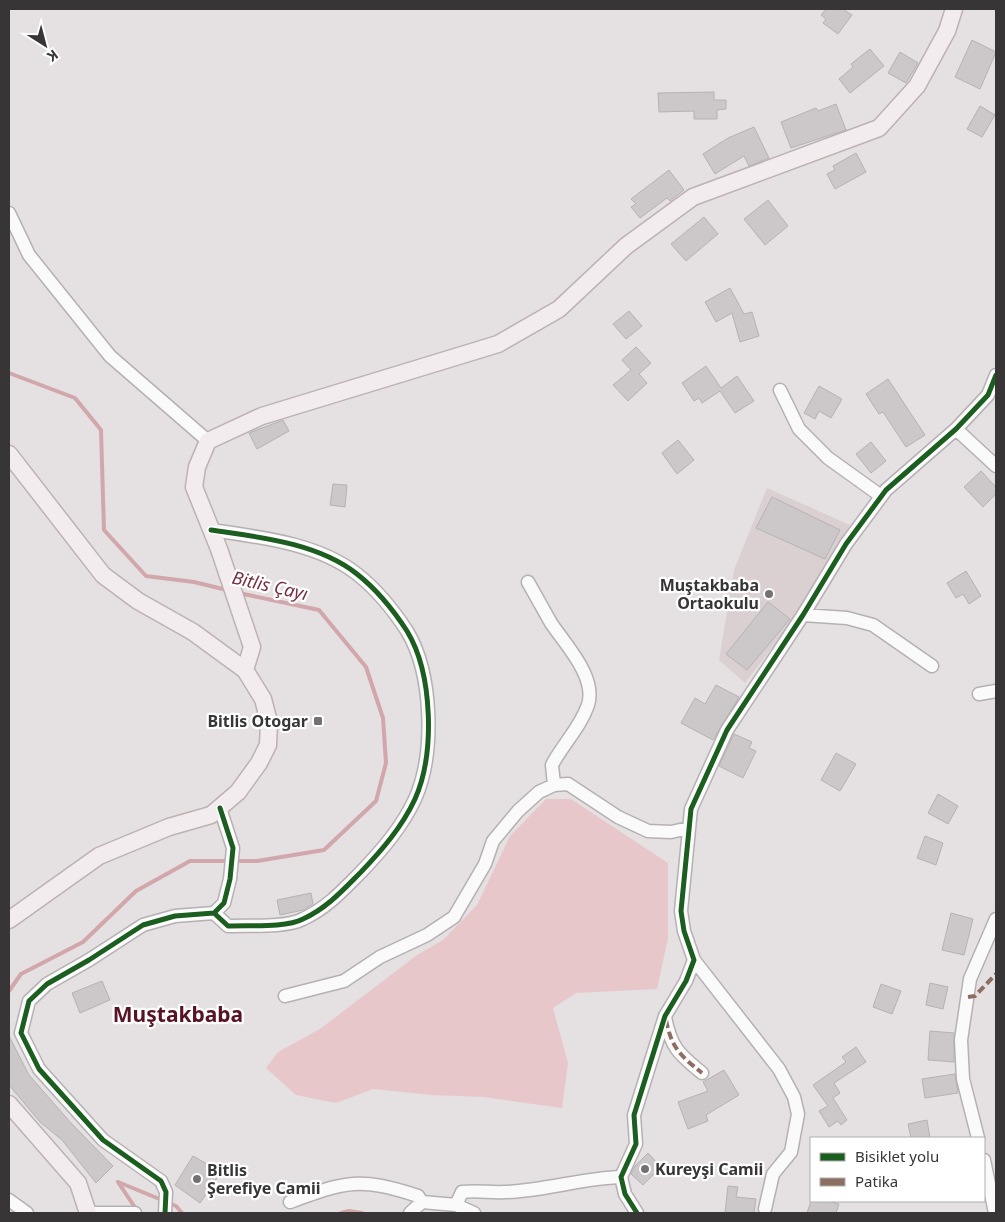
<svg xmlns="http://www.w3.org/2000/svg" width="1005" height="1222" viewBox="0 0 1005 1222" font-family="'Noto Sans',sans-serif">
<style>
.built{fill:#dbd0d1}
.green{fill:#e8c7cb}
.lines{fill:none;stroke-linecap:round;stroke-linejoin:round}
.stream{stroke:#d1a7ac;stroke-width:4}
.building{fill:#ccc8c9;stroke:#b6b2b3}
.minor-casing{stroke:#b5b1b2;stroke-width:15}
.major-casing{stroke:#beb1b3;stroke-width:19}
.minor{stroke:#fbfafa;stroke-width:12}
.major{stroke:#f3ecee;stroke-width:16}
.quiet{stroke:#8d6e63;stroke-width:4;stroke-dasharray:8 4;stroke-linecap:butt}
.cycleway-casing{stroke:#fff;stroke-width:8}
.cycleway{stroke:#1b5e20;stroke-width:5}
.poi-dot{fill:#747171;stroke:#fff;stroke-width:2}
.labels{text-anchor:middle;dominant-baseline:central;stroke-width:4.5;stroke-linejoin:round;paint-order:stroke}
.poi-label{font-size:16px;font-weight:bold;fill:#373535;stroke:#fff;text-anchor:end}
.water-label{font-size:18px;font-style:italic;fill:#782f3e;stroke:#fff}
.district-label{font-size:21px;font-weight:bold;fill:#581324;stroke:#fff}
</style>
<rect width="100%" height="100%" fill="#e5e0e1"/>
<path class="built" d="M767,488L850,525L794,619L745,683L719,660L734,570Z"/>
<path class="green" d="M546,799H571L668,863V938L657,989L576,993L553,1008L568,1063L562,1108L484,1097L432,1095L373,1089L336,1103L296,1095L266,1068L278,1052L320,1029L417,955L443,940L477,905L510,836Z"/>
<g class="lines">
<path class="stream" d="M9,373L75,398L101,430L104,530L146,576L194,582L227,590
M9,991L21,974L83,942L136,891L190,861H257L324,850L376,801L386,763L383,718L366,667L319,610L239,593
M118,1182L162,1200
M118,1182L136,1209
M169,1203L176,1206L182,1213
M341,1213L349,1211L362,1213"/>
</g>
<path class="building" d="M826,9H843L852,15L838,34L823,23L826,19L821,15Z
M972,40L996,52L980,89L955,77Z
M870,49L884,66L850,93L839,79L853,67L851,64Z
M900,52L918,63L906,83L888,73Z
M714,92V100H726V109L717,110V119H694V111L659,112L658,93Z
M836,104L846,130L791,148L781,122L816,108L818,111Z
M980,106L995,115L982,137L967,129Z
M754,127L769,158L749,166L744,156L715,174L703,154L728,138Z
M856,153L866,172L835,189L827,174L835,170L833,166Z
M669,170L684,190L670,201L667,198L640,218L631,207L636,204L631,199Z
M768,200L788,226L765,245L744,219Z
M704,217L718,234L686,261L671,244Z
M730,288L744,314L752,312L759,336L740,342L732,313L716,322L705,302Z
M629,311L642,326L626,339L613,324Z
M636,347L651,363L639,374L647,383L628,401L613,385L631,370L622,360Z
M706,366L721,388L737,376L754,401L735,413L720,391L702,403L699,398L694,401L682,383Z
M888,379L925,435L906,447L883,412L879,414L866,394Z
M819,386L842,399L831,418L819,411L815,419L804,413Z
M283,420L289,431L257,449L249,433Z
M678,440L694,460L677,474L662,453Z
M871,442L886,461L871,473L856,454Z
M981,471L996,487V494L983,507L964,487Z
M333,484L347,485L345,507L330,505Z
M772,497L840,530L825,559L756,528Z
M966,571L981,596L969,604L963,594L956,598L947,583Z
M768,602L790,619L747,670L726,654Z
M716,685L739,697L713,740L681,723L695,698L705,704Z
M734,734L752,742L749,748L756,751L743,778L719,766Z
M836,753L856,764L840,791L821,780Z
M938,794L958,806L948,824L928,813Z
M925,836L943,843L936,865L917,858Z
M311,893L313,904L303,910L280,915L277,900Z
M951,913L973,919L964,955L942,950Z
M102,981L110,1000L80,1013L72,993Z
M930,983L948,987L943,1009L926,1005Z
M881,984L901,991L892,1014L873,1007Z
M930,1031L954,1033V1062L928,1060Z
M9,1036L29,1075L71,1123L113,1166L96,1183L62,1140L40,1122L9,1085Z
M856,1047L866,1062L834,1083L840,1093L833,1098L847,1120L841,1125L838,1121L829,1127L819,1111L828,1106L813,1085L846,1062L842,1057Z
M724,1070L739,1095L706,1115L708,1121L688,1129L678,1102L708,1091L703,1082Z
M955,1074L958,1093L925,1098L922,1079Z
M927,1120L930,1138H911L908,1124Z
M648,1153L661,1167L643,1185L631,1174L635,1166Z
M193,1156L221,1172L200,1203L175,1185Z
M728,1186L738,1187L736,1197L756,1199L754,1213H725Z
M811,1201H829L839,1204L836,1213H807Z"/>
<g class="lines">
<defs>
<path id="minor" d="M9,213L29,255L110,356L208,441
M780,390L799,429L828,458L881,496
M956,429L996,466
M211,530C259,537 318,543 357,574C376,589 394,611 407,631C433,674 435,754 415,799C402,827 382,850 361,872C343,890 327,908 303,919C286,928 248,925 228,926L214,913
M528,582C536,596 543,609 551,623C565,644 597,677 588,705C580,728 563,744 552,765L554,785
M803,615L847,618L873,625L932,666
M979,694L996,691
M694,960L779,1069L794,1097L798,1114L791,1152L773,1174L765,1209
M285,996L344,981L380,957L427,935L454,917L485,864L493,841L518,811L539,792L554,785L568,784L618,817L648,831L671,832L689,828
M665,1017C671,1048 679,1054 702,1073
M978,1138L963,1079L961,1040L970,979L996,919
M984,1160L995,1213
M9,1200L27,1213
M290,1202C347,1181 359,1177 418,1196L422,1202
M456,1205L462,1192C478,1190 490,1193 505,1192C544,1191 582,1178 621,1177
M87,1213H135
M165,1213L166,1192L161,1181L103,1140L39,1069L21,1033L29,1001L47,984L89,960L143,925L175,916L214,913L224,903L230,879L233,848L220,808
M410,1213L422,1202L456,1205L474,1213
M637,1213L625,1194L621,1177L636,1144L634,1115L665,1016L686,981L694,960L684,931L681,911L691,809L727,730L803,615L846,544L886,490L956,429L988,395L996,375"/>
<path id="major" d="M9,454L103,575L138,601L193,632L245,670L263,699L269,722L268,745L259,763L238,792L211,815L169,827L99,856L9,920
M245,670L252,647L219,549L194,487L197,467L208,441L262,416L498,344L559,309L626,246L693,197L879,128L917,86L947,31L954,9
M9,1104L78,1183L88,1213"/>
</defs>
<use href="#minor" class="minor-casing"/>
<use href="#major" class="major-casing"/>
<use href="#minor" class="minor"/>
<use href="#major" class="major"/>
<path class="quiet" d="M968,997L975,996L996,974
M666,1020C672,1049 680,1055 702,1073"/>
<defs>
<path id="cycleway" d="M211,530C259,537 318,543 357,574C376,589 394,611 407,631C433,674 435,754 415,799C402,827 382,850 361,872C343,890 327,908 303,919C286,928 248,925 228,926L214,913
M165,1213L166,1192L161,1181L103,1140L39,1069L21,1033L29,1001L47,984L89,960L143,925L175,916L214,913L224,903L230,879L233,848L220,808
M637,1213L625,1194L621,1177L636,1144L634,1115L665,1016L686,981L694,960L684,931L681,911L691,809L727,730L803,615L846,544L886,490L956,429L988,395L996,375"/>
</defs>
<use href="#cycleway" class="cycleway-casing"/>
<use href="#cycleway" class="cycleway"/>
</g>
<g class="poi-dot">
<circle cx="769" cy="594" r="5"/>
<rect x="313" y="716" width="10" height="10" rx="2.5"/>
<circle cx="645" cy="1169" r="5"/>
<circle cx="197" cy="1179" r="5"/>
</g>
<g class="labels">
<g class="poi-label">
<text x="759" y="585">Muştakbaba<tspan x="759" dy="18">Ortaokulu</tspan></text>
<text x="308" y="721">Bitlis Otogar</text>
<text x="655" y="1169" text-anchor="start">Kureyşi Camii</text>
<text x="207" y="1170" text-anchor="start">Bitlis<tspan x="207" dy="18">Şerefiye Camii</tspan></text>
</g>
<g class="water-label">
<text transform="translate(270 585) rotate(13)">Bitlis Çayı</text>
</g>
<g class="district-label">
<text x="178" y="1014">Muştakbaba</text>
</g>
</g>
<rect width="1005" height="1222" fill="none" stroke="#373535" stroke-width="20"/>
<rect x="810" y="1137" width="175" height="65" fill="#ffffff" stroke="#afaeae"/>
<rect x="820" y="1153" width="25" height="8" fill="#1b5e20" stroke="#afaeae"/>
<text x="855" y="1162" font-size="15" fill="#373535">Bisiklet yolu</text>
<rect x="820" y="1178" width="25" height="8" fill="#8d6e63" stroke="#afaeae"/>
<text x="855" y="1187" font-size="15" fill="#373535">Patika</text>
<g transform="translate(45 45) rotate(144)" stroke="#ffffff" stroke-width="4" paint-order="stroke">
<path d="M0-4L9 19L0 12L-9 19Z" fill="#373535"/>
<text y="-8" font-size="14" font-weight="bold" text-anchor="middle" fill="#373535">K</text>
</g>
</svg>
